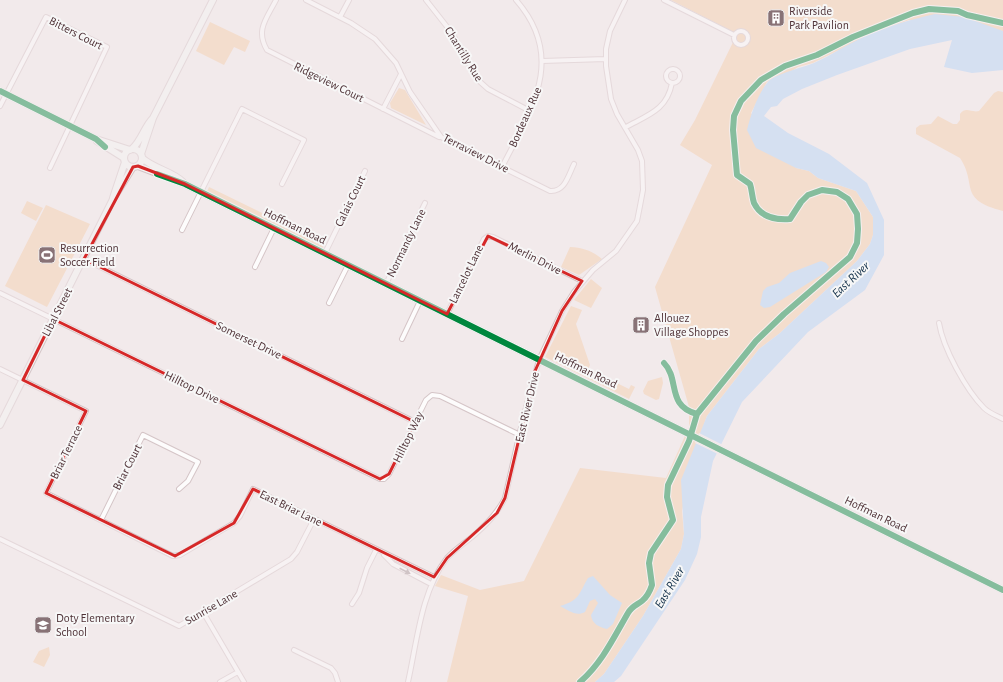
<svg xmlns="http://www.w3.org/2000/svg" width="1003" height="682" viewBox="0 0 1003 682" font-family="'Alegreya Sans',sans-serif">
<style>
.green{fill:#f4cea8}
.water{fill:#b1d4f9}
.pier{fill:#f2eaeb}
.lines{fill:none;stroke-linecap:round;stroke-linejoin:round}
.street-casing{stroke:#d5c5c7;stroke-width:6}
.secondary-casing{stroke:#d5c5c7;stroke-width:8}
.street{stroke:#fdfcfc;stroke-width:4}
.secondary{stroke:#f3f5f4;stroke-width:6}
.cycleway-casing{stroke:#f7f7f7;stroke-width:8}
.cycleway{stroke:#00873e;stroke-width:6}
.oneway{fill:#a6979a}
.marked{fill:none;stroke:#d62828;stroke-width:3;stroke-linejoin:round}
.labels{text-anchor:middle;dominant-baseline:central;stroke-width:4;stroke-linejoin:round;paint-order:stroke}
.poi-label{font-size:12px;fill:#4f3237;stroke:#f7f7f7;text-anchor:start}
.street-label{font-size:12px;fill:#4f3237;stroke:#f7f7f7}
.water-label{font-size:13px;font-style:italic;fill:#123049;stroke:#f7f7f7}
</style>
<rect width="100%" height="100%" fill="#f2eaeb"/>
<path class="green" d="M671,0H1003V31L909,20L869,35L813,63L798,67L789,73L775,77L767,82L751,113L796,168L809,171L818,178L856,191L873,217V235L870,244L857,261L780,333L759,349L707,416L696,446L682,511L684,534L681,549L643,616L604,674L595,682H447L468,596L435,586L441,575L480,590L524,581L580,468L666,478L689,427V407L655,287L712,165L680,145L695,120L737,34Z
M210,22L250,41L245,52L234,47L224,65L196,51Z
M399,88L405,90L426,125L391,108L390,103Z
M998,91L1003,92V211C957,199 978,185 960,158L916,134V128L920,125L931,124L938,116L953,124H957L960,120V114C966,106 971,113 979,111L994,93Z
M209,187L325,244L322,248L207,192Z
M27,201L43,208L36,221L21,213Z
M46,205L90,224L47,307L5,286Z
M570,247C583,248 591,250 602,259L579,275L561,267Z
M591,279L602,288L591,308L574,300Z
M571,306L582,310L576,324L590,365L588,369L629,389L631,385L635,387L629,399L545,357Z
M662,377L663,383L659,399L656,400L644,394L643,391L648,381Z
M49,647L50,655L44,667L33,662L39,651Z"/>
<path class="water" d="M935,14L964,17L1003,31V70L972,73L944,67L952,40L910,49L837,75L802,89L783,99L777,106L771,107L764,116L788,133L829,154L867,183L884,220V255L865,290L808,332L742,402L713,461L701,517V537L697,554L685,580L621,676L614,682H595L604,674L643,616L681,549L684,534L681,480L707,416L759,349L780,333L857,261L870,244L873,235V217L856,191L818,178L809,171L796,168L756,148L747,130C751,114 757,96 767,83C772,75 804,67 814,63C832,55 849,43 868,35C889,26 912,19 935,14Z
M821,261L826,263L829,267L826,272L770,307L764,308L760,305L763,291L767,287L779,283L790,273Z
M593,576L610,595L622,603L613,624L607,629C599,627 592,624 591,615L598,603L595,599L590,601L585,612C576,617 568,610 560,606C580,600 578,595 588,578Z"/>
<path class="pier" d="M699,433L723,445L718,454L695,443Z"/>
<g class="lines">
<defs>
<path id="street" d="M276,0C267,18 255,30 267,50L439,137
M306,0L351,23L375,39L396,63L410,92L441,137L550,191C565,192 568,176 574,164
M426,0L452,33L478,80L488,89L530,111
M664,0L734,35
M340,17L349,0
M734 38a7 7 0 1 1 14 0a7 7 0 1 1-14 0Z
M542,61L606,59
M666 76a7 7 0 1 1 14 0a7 7 0 1 1-14 0Z
M0,106L46,17L107,47L50,168
M383,109L401,74
M626,127C648,115 667,110 672,83
M502,167C531,110 567,58 516,0
M182,230L242,109L304,140L282,184
M325,253L365,171
M84,259L415,422
M255,267L274,228
M386,284L425,203
M0,293L380,479H384L389,474L426,400L432,395L440,396L520,435
M329,303L348,265
M447,314L484,239L488,236L493,237L582,281
M939,323C943,348 966,390 984,408C989,413 997,416 1003,419
M402,339L420,301
M0,369L86,411L46,493L173,556L180,555L234,523L240,516L253,489L434,577
M101,520L143,435L198,462L188,481L179,489
M0,539L179,626L291,559L297,552L314,519
M384,555L393,564L431,584
M352,604L359,593L367,568L376,550
M203,612L244,682
M294,650L331,668L335,673L338,682
M220,682L238,672
M408,682C417,642 421,591 447,558C454,550 463,544 472,537C486,525 497,514 505,498L523,419L539,360L562,311L574,292L593,270L616,251L637,221L640,206L643,190L642,161L638,150L617,114L611,99L606,66V49L610,31L625,0"/>
<path id="secondary" d="M0,91L96,139L130,150
M97,141L124,158
M132,149C142,140 144,127 153,118
M124 158a9 9 0 1 1 18 0a9 9 0 1 1-18 0Z
M141,154L153,118L213,0
M142,158C154,169 172,171 183,182
M138,166L185,184L1003,590
M113,198L125,162
M0,425L113,199L133,167"/>
</defs>
<use href="#street" class="street-casing"/>
<use href="#secondary" class="secondary-casing"/>
<use href="#street" class="street"/>
<use href="#secondary" class="secondary"/>
<defs>
<path id="cycleway" d="M0,91L96,139L105,147
M157,174L185,184L1003,590
M664,363C680,379 666,406 697,414
M580,682C602,663 614,637 628,613C632,606 637,605 642,601C647,597 650,591 652,585L649,563L651,553L673,520L667,497L668,485L689,441L697,414L756,341L784,314L850,257L857,243L858,229L857,214L848,199L837,192L822,190L808,195L801,202L790,219C776,220 761,218 754,203C752,197 752,190 750,184L737,175L733,130L734,116L741,101L761,80L785,66L817,55L853,37L913,13L929,9L958,11L967,15L1003,23"/>
</defs>
<use href="#cycleway" class="cycleway-casing"/>
<use href="#cycleway" class="cycleway"/>
</g>
<defs><path id="oneway-solid" d="M-6-.8H1V-3.2L6.5 0L1 3.2V.8H-6Z"/></defs>
<use class="oneway" href="#oneway-solid" transform="translate(405 571) rotate(27)"/>
<path d="M0 0H1003V682H0ZM138,166L185,184L447,314L488,236L582,281L562,311L535,371L505,498L497,513L447,558L434,577L253,489L234,523L175,556L46,493L86,411L23,380L53,319L380,479L389,474L415,422L84,259L133,167Z" fill="#f2eaeb" fill-opacity=".55" fill-rule="evenodd"/>
<path class="marked" d="M138,166L185,184L447,314L488,236L582,281L562,311L535,371L505,498L497,513L447,558L434,577L253,489L234,523L175,556L46,493L86,411L23,380L53,319L380,479L389,474L415,422L84,259L133,167Z"/>
<defs>
<symbol id="building-square" viewBox="-11 -11 22 22"><rect x="-9" y="-9" width="18" height="18" rx="4" fill="#887276" stroke="#f7f7f7"/><path d="M-4-6H4V6H1V3H-1V6H-4ZM-2.5-4.3h1.7v1.8h-1.7ZM.8-4.3h1.7v1.8H.8ZM-2.5-1h1.7V.8h-1.7ZM.8-1h1.7V.8H.8Z" fill="#fff"/></symbol>
<symbol id="stadium-square" viewBox="-11 -11 22 22"><rect x="-9" y="-9" width="18" height="18" rx="4" fill="#887276" stroke="#f7f7f7"/><path d="M0-5a6.5 5 0 1 0 0 10a6.5 5 0 1 0 0-10ZM-3.5-1.8h7v3.6h-7Z" fill="#fff"/></symbol>
<symbol id="school-square" viewBox="-11 -11 22 22"><rect x="-9" y="-9" width="18" height="18" rx="4" fill="#887276" stroke="#f7f7f7"/><path d="M0-5L7-2L0 1L-7-2ZM-4 1L0 2.5L4 1V4Q0 6-4 4Z" fill="#fff"/></symbol>
</defs>
<g fill-rule="evenodd">
<use href="#building-square" x="766" y="8" width="20" height="20"/>
<use href="#stadium-square" x="37" y="245" width="20" height="20"/>
<use href="#building-square" x="631" y="315" width="20" height="20"/>
<use href="#school-square" x="33" y="615" width="20" height="20"/>
</g>
<g class="labels">
<g class="poi-label">
<text x="789" y="11">Riverside<tspan x="789" dy="14">Park Pavilion</tspan></text>
<text x="60" y="248">Resurrection<tspan x="60" dy="14">Soccer Field</tspan></text>
<text x="654" y="318">Allouez<tspan x="654" dy="14">Village Shoppes</tspan></text>
<text x="56" y="618">Doty Elementary<tspan x="56" dy="14">School</tspan></text>
</g>
<g class="street-label">
<text transform="translate(76 33) rotate(27)">Bitters Court</text>
<text transform="translate(464 54) rotate(58)">Chantilly Rue</text>
<text transform="translate(329 82) rotate(26)">Ridgeview Court</text>
<text transform="translate(525 117) rotate(-66)">Bordeaux Rue</text>
<text transform="translate(476 153) rotate(27)">Terraview Drive</text>
<text transform="translate(350 201) rotate(-64)">Calais Court</text>
<text transform="translate(295 226) rotate(26)">Hoffman Road</text>
<text transform="translate(406 243) rotate(-64)">Normandy Lane</text>
<text transform="translate(535 258) rotate(27)">Merlin Drive</text>
<text transform="translate(466 274) rotate(-64)">Lancelot Lane</text>
<text transform="translate(57 312) rotate(-63)">Libal Street</text>
<text transform="translate(249 340) rotate(26)">Somerset Drive</text>
<text transform="translate(586 370) rotate(26)">Hoffman Road</text>
<text transform="translate(192 387) rotate(26)">Hilltop Drive</text>
<text transform="translate(527 407) rotate(-77)">East River Drive</text>
<text transform="translate(408 437) rotate(-64)">Hilltop Way</text>
<text transform="translate(66 452) rotate(-64)">Briar Terrace</text>
<text transform="translate(127 467) rotate(-63)">Briar Court</text>
<text transform="translate(291 508) rotate(26)">East Briar Lane</text>
<text transform="translate(876 514) rotate(26)">Hoffman Road</text>
<text transform="translate(211 607) rotate(-30)">Sunrise Lane</text>
</g>
<g class="water-label">
<text transform="translate(851 280) rotate(-43)">East River</text>
<text transform="translate(670 588) rotate(-59)">East River</text>
</g>
</g>
</svg>
